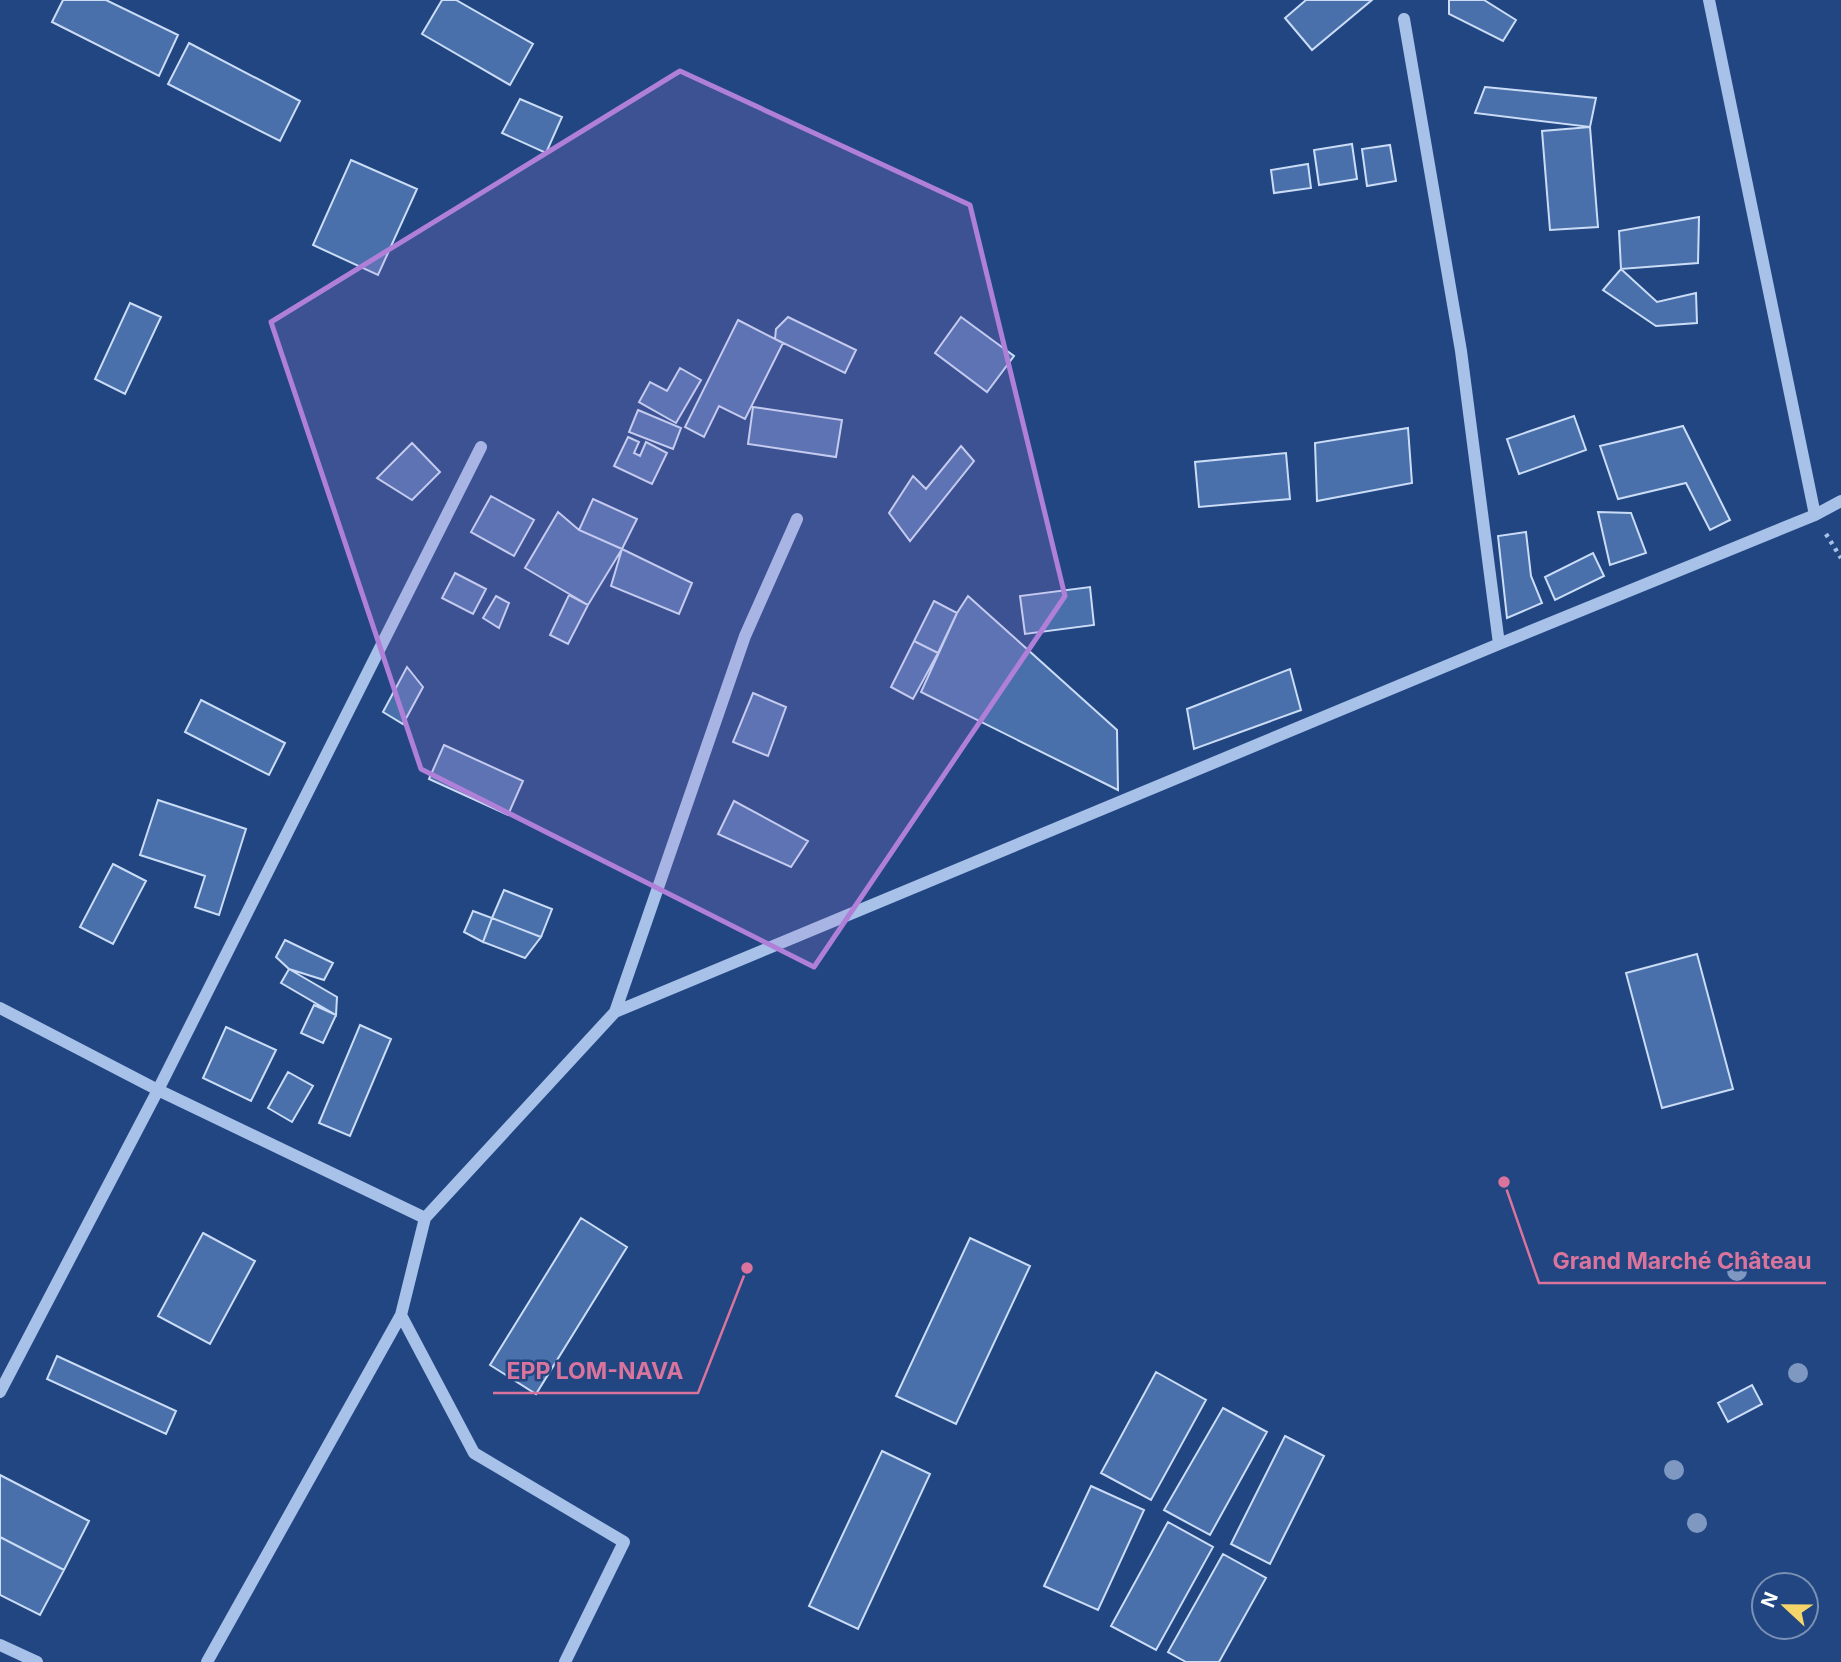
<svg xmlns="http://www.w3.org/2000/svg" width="1841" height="1662" viewBox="0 0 1841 1662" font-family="Inter,sans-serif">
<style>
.building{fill:#4a70ab;stroke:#cbdcf6;stroke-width:2}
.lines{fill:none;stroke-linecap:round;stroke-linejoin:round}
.path{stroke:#a7c1e8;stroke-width:4.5;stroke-dasharray:3.5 5;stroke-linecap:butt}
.minor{stroke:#a7c1e8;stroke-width:12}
.tree{fill:#7e98c2}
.marked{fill:#b080d9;fill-opacity:0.2;stroke:#b080d9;stroke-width:5;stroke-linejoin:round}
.leader{fill:none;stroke:#da749d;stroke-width:2.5}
.callout-dot{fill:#da749d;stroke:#214682;stroke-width:2.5}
.callout-label{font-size:23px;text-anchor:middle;font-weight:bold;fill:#da749d;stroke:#214682;stroke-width:5;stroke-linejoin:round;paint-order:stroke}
</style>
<rect width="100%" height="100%" fill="#214682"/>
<path class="building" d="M63,0H106L178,35L159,76L52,22Z
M442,0H456L533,44L510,85L422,34Z
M1306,0H1372L1312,50L1285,18Z
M1449,0H1484L1516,20L1503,41L1449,14Z
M189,43L300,101L280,141L168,84Z
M1485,87L1596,98L1590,127L1475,113Z
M520,99L562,117L546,153L502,133Z
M1590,127L1598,227L1550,230L1542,131Z
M1352,144L1357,179L1319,185L1314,150Z
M1390,145L1396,181L1367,186L1362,149Z
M351,160L417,189L378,275L313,245Z
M1308,164L1311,188L1274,193L1271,170Z
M1699,217L1698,263L1621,269L1619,231Z
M1621,269L1657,302L1696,293L1697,323L1656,326L1603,290Z
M130,303L161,317L125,394L95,379Z
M788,317L856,350L845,373L775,339L776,329Z
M961,317L1014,356L987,392L935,353Z
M738,320L783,343L745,419L719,406L704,437L685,427Z
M680,368L701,380L676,423L639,402L650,382L667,391Z
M753,407L842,420L836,457L748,444Z
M638,410L681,428L673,449L629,432Z
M1574,416L1586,450L1519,474L1507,439Z
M1683,426L1730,520L1710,530L1686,483L1618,499L1600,446Z
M1408,428L1412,483L1317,501L1315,443Z
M628,437L639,442L634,453L640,456L646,442L667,453L652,484L614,466Z
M412,443L440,472L412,500L377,478Z
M961,446L974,461L910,541L889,513L913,476L926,489Z
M1286,453L1290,499L1199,507L1195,462Z
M491,496L534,520L514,556L471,532Z
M593,499L637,519L622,549L579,530Z
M558,512L579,530L622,549L588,605L525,568Z
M1598,512L1631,513L1646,553L1610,565Z
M1526,532L1531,576L1542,603L1507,618L1498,536Z
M622,549L692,583L679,614L611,586Z
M1593,553L1604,576L1555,600L1545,577Z
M455,573L486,589L473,614L442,598Z
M1090,587L1094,625L1025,634L1020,596Z
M569,595L588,605L568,644L550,635Z
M496,596L509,603L499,628L483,618Z
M968,596L1117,730L1118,790L921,692L957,613Z
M934,601L957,613L938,653L914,641Z
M914,641L938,653L913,699L891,687Z
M407,667L423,687L403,724L383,712Z
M1290,669L1301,710L1194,749L1187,709Z
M753,693L786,707L768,756L733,742Z
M201,700L285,743L269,775L185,732Z
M444,745L523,781L508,815L429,779Z
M158,800L246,829L219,915L195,907L205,876L140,855Z
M734,801L808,841L791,867L718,834Z
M113,864L146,881L113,944L80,927Z
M504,890L552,909L541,937L492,918Z
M473,911L492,918L483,942L464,932Z
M492,918L541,937L525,958L483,942Z
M285,940L333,963L324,980L289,969L276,957Z
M1697,954L1733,1089L1662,1108L1626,973Z
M289,969L337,997L336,1015L281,983Z
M314,1005L336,1015L323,1043L301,1033Z
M360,1025L391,1039L350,1136L319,1123Z
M226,1027L276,1050L251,1101L203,1078Z
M288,1072L313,1086L292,1122L268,1108Z
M581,1218L627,1247L536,1394L490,1365Z
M203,1233L255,1261L210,1344L158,1316Z
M970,1238L1030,1266L956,1424L896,1396Z
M57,1356L176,1411L166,1434L47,1379Z
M1156,1372L1206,1400L1151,1500L1101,1473Z
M1752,1385L1762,1404L1728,1422L1718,1403Z
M1223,1408L1267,1432L1210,1535L1164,1510Z
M1285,1436L1324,1456L1270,1564L1231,1544Z
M882,1451L930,1474L858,1629L809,1606Z
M0,1475L89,1521L64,1570L0,1537Z
M1091,1486L1144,1510L1098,1610L1044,1586Z
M1168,1522L1213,1547L1156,1650L1111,1626Z
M0,1537L64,1570L40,1615L0,1595Z
M1223,1554L1266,1578L1219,1662H1186L1168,1652Z"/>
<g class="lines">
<path class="path" d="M1826,534L1841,558"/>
<path class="minor" d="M1709,0L1815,515
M1404,19L1461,351L1499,644
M0,1008L158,1090L425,1218
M615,1012L745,636L797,519
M401,1315L474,1453L624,1542L565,1662
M0,1392L158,1090L481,447
M0,1645L37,1662
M207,1662L401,1315L425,1218L615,1012L1499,644L1815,515L1841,501"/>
</g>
<g class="tree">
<circle cx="1737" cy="1271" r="10"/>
<circle cx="1798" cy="1373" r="10"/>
<circle cx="1674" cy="1470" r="10"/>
<circle cx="1697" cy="1523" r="10"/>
</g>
<path class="marked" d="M680,71L970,205L1065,596L814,967L421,769L271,322Z"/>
<path class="leader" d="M1504 1182L1539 1283H1826M747 1268L698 1393H493"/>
<g class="callout-dot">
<circle cx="1504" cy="1182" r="7"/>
<circle cx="747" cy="1268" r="7"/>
</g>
<g class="callout-label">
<text x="1682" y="1269">Grand Marché Château</text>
<text x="595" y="1379">EPP LOM-NAVA</text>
</g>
<g transform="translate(1785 1606) rotate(292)"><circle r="33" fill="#214682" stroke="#7a90b4" stroke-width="2"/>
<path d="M0-5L12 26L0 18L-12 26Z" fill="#f5d469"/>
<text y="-10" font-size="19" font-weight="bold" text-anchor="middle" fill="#ffffff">N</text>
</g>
</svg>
